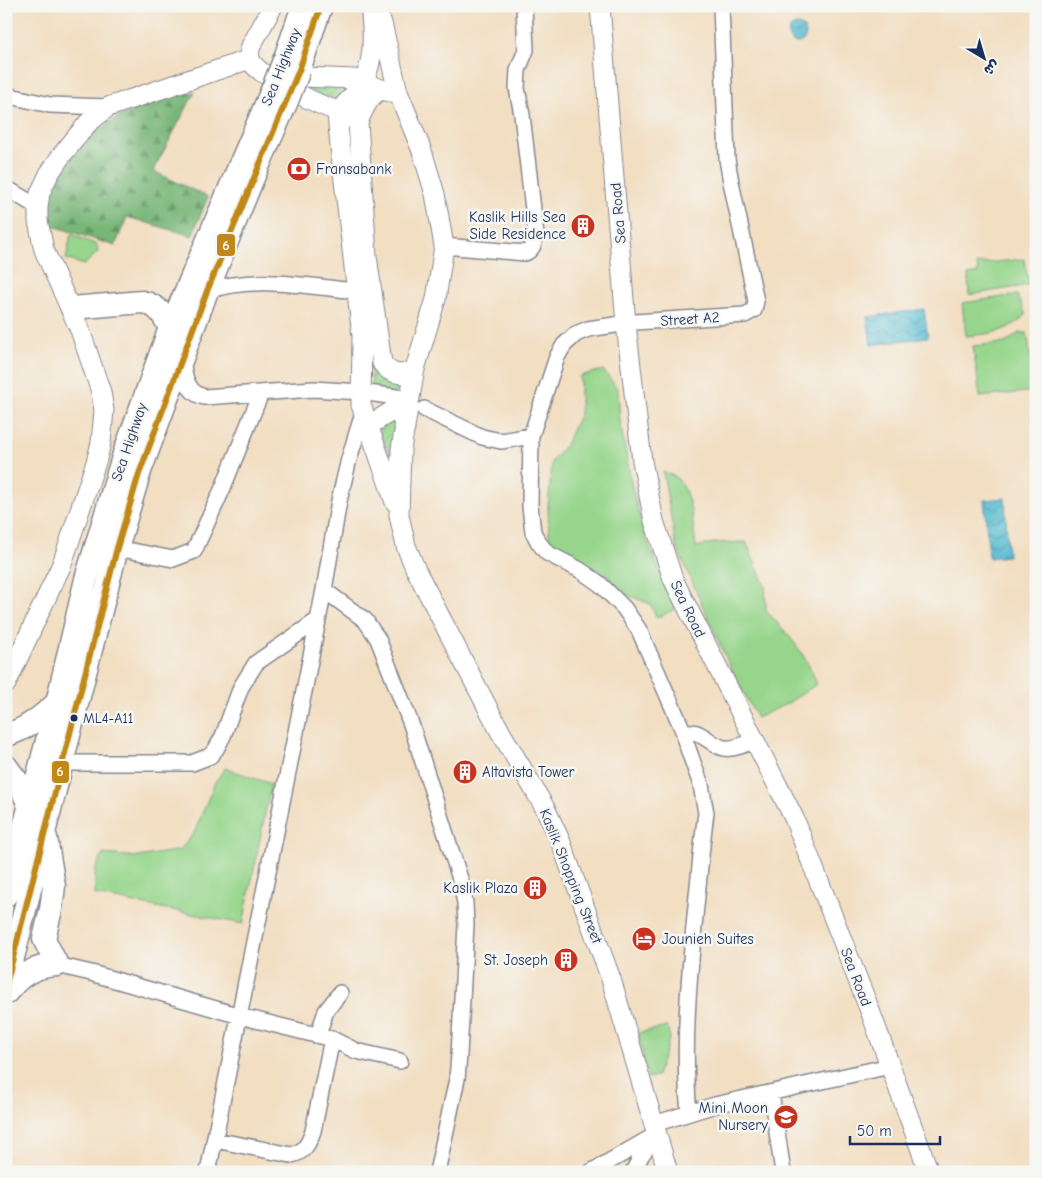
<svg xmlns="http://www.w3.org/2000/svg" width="1042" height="1178" viewBox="0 0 1042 1178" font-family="'Comic Neue','Playpen Sans Arabic',sans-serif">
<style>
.green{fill:#96d58b;stroke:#588274}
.forest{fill:url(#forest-firs);stroke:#4a726a}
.garden{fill:url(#garden-furrows);stroke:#588274}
.water{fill:url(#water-waves);stroke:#367596}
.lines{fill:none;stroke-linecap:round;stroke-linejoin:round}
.minor-casing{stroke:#868690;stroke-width:18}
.major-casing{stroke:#868690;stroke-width:21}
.highway-casing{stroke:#868690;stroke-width:25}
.minor{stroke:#fff;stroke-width:15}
.major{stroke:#fff;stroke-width:19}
.highway{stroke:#fff;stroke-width:22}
.highway-bridge-casing{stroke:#868690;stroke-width:25;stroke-linecap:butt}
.highway-bridge{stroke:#fff;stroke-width:22}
.bus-1-casing{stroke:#f6f6f2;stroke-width:10}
.bus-1{stroke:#c08818;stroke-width:6}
.bus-dot{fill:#1b2f5e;stroke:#f6f6f2;stroke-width:2}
.labels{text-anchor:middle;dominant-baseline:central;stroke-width:5;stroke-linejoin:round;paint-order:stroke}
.bus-label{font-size:14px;fill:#1b2f5e;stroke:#f6f6f2;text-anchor:start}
.street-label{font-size:15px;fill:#1b2f5e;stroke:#f6f6f2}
.poi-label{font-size:15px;fill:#1b2f5e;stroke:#f6f6f2;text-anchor:end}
.line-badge{stroke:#f6f6f2;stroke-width:2}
.badge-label{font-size:14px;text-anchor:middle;font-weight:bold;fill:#fff}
</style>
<defs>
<pattern id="forest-firs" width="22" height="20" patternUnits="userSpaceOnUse" patternTransform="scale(1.25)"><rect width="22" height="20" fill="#78b677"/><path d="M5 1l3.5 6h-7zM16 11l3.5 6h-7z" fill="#629465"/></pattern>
<pattern id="garden-furrows" width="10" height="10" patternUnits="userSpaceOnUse" patternTransform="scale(1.25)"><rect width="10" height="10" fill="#96d58b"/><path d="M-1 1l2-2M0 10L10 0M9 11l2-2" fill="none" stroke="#81b77a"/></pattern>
<pattern id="water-waves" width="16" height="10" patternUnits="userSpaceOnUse" patternTransform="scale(1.25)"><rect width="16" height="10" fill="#52bbcf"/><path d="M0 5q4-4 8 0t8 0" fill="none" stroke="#4398ab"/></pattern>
</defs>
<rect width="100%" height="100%" fill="#f6f6f2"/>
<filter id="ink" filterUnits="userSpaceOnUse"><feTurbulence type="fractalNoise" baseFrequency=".02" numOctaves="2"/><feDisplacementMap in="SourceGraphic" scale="10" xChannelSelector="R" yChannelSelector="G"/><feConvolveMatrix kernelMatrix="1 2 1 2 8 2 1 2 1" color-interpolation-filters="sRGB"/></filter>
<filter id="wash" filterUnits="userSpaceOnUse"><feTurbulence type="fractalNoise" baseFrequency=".0096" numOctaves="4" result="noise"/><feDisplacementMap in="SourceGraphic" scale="20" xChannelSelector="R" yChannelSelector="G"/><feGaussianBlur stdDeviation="1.12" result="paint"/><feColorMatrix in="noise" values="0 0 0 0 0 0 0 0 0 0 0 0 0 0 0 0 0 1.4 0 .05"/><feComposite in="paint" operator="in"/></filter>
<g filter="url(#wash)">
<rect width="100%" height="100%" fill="#f2dec1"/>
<path class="green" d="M71,234L97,245L98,252L84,265L66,259Z
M1024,259L1029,285L969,295L968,275L978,273L977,264Z
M1017,295L1026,315C1004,334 993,333 966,336L962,303Z
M1019,333H1027L1036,391L980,397L973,346L1005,343Z
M603,370L618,389L620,421L633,492L646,538L675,609L657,618L650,604L623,593L608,577L549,539L548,507L552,461L565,446L580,413V376Z
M663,472C666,473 671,474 674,476C692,488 693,528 696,547L713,543L746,542L765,586L766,611C789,635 805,652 817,684L788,703L757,718L732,671L676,546Z
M225,768L271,784L243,924L95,895V870L103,854L138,857L180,850L194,833L215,782Z
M667,1027L670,1037L657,1076L648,1078L638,1033Z"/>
<path class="forest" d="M195,92L153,171L208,197L192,236L127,217L115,246L44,223L46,195L84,139L120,116L161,99L175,95Z"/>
<path class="garden" d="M355,83L339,105L310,94L314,84Z
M366,309L380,370L403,381V395L376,392L372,385Z
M394,416L397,466L378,430Z"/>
<path class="water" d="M788 34a9 9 0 1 1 18 0a9 9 0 1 1-18 0Z
M924,309L928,337L871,345L867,317Z
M1005,498L1008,556L989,558L984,500Z"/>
</g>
<g filter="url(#ink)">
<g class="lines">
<defs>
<path id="minor" d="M6,95L50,105L108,107
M6,188L38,207
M444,246L525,253C533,250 534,243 536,235L522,115L517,88L518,70L526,50L524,6
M207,291C259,274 314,288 367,292
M182,360C184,375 187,394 205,397L313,389L361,392L410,399
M424,409L482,437L501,441L531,436
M117,548L173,559L194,551L222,490L261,393
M324,590L365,620L378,639L411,724L461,882L465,903L466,925L459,1055L457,1079L437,1172
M684,733L639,630L624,608L600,584L580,570L547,553L539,543L533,532L530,506L531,436L557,357L564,345L576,334L588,329L635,322L745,315L754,310L756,301L731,182L727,159L721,6
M62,763H192L210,756L216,749L223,736L241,687L256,663L318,620
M57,965L91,973L240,1016L332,1039L313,1131C309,1143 304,1153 291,1155L215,1140
M318,1035L326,1011L340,993
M332,1039L356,1051L400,1061
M771,1093L783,1172
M689,1113C682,1044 690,966 697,896C700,869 702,840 706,813L701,785L685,740L684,733C700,727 709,745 724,748C733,750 746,744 755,740
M654,1124L715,1105L890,1066
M208,1172L295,737L324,590L339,501L349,459L363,413
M591,1172L657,1134
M633,1172L642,1154L653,1140"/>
<path id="major" d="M273,6L251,46C249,52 248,59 253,64C264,78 321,107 339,111L337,114L340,146L362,336L361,405L395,502
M373,6L382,23L398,92L422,151L435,194L444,246L436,299L415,369L401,449L399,515L406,546L416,570L460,655L500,731L545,808L560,840L611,979L668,1172
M600,6L626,324L642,461L654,521L673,579L794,818L869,1008L929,1172
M371,14C373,36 374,60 364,80C358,92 347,101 339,111L358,122L367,256L382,363C390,375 404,377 415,369
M283,73L302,77L354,79L384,90
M358,122C364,109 373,83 391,93
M368,426L392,411L401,415L405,429
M6,684L62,564L96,462L101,443L104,410L101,392L80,330L44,250L38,221V207L40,193L49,174L61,156L88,123L108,107L250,59"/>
<path id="highway" d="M285,58L303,6
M299,70L321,6
M72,308L142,302C158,305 163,314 170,328
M6,735C26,730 42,716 57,703
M6,766L20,785L29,805
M6,895L57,703L86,579L124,454L170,328L273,88
M6,986L45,829L117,548L139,474L207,291L252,180L287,101
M6,993C20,976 33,966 57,965L44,939L51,909L54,886L46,838"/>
</defs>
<use href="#minor" class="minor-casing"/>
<use href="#major" class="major-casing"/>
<use href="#highway" class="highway-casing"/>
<use href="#minor" class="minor"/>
<use href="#major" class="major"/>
<use href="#highway" class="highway"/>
<defs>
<path id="highway-bridge" d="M273,88L285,58
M287,101L299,70"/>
</defs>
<use href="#highway-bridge" class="highway-bridge-casing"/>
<use href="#highway-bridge" class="highway-bridge"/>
<defs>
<path id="bus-1" d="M6,985L117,548L139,474L207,291L299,70L321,6"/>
</defs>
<use href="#bus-1" class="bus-1-casing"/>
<use href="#bus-1" class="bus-1"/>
</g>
</g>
<defs>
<symbol id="bank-disc" viewBox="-11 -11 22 22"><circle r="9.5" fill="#c8321e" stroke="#f6f6f2"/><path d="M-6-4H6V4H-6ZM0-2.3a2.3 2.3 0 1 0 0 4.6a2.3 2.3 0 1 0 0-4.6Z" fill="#fff"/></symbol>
<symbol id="building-disc" viewBox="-11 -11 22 22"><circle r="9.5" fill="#c8321e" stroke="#f6f6f2"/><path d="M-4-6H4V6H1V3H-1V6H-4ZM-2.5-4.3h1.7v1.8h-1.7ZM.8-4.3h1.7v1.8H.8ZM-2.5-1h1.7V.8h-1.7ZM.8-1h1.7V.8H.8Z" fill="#fff"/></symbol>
<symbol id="hotel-disc" viewBox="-11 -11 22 22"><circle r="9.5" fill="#c8321e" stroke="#f6f6f2"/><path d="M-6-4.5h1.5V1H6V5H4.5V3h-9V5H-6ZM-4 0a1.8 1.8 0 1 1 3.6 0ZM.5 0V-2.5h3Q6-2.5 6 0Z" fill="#fff"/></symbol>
<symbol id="school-disc" viewBox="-11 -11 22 22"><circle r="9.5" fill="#c8321e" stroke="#f6f6f2"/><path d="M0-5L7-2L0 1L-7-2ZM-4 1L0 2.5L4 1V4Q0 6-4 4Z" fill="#fff"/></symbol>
</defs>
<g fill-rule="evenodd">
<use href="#bank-disc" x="285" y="155" width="28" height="28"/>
<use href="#building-disc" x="569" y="212" width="28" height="28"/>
<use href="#building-disc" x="451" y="758" width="28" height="28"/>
<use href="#building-disc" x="521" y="874" width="28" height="28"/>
<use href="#hotel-disc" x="630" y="925" width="28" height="28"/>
<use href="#building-disc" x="552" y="946" width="28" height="28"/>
<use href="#school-disc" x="772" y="1103" width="28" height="28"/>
</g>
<circle class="bus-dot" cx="74" cy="718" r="4.5"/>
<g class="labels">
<g class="bus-label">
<text x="83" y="718">ML4-A11</text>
</g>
<g class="street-label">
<text transform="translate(281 67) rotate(-68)">Sea Highway</text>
<text transform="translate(618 213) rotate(-95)">Sea Road</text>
<text transform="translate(690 319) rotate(-4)">Street A2</text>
<text transform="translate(129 442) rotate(-71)">Sea Highway</text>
<text transform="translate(688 609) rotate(64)">Sea Road</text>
<text transform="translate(571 876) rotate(68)">Kaslik Shopping Street</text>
<text transform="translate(856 977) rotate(69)">Sea Road</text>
</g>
<g class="poi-label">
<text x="316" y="169" text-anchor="start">Fransabank</text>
<text x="566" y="217">Kaslik Hills Sea<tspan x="566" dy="17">Side Residence</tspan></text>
<text x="482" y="772" text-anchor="start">Altavista Tower</text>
<text x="518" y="888">Kaslik Plaza</text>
<text x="662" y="939" text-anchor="start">Jounieh Suites</text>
<text x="548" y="960">St. Joseph</text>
<text x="768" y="1108">Mini Moon<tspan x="768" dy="17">Nursery</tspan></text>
</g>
</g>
<g class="line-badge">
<rect x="216" y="233" width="20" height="24" rx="5" fill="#c08818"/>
<rect x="51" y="760" width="19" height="24" rx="5" fill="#c08818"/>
</g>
<g class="badge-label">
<text x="226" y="250">6</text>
<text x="60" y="776">6</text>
</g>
<rect width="1042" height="1178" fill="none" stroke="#f6f6f2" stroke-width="25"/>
<g transform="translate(984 58) rotate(142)" stroke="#f6f6f2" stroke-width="4" paint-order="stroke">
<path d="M0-4L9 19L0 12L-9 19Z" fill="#1b2f5e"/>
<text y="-8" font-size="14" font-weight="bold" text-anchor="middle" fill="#1b2f5e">ش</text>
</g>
<path d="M850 1136v8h90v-8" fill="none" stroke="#1b2f5e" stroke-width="2.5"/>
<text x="857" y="1136" font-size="15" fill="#1b2f5e" stroke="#f6f6f2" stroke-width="4" paint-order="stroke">50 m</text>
</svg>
